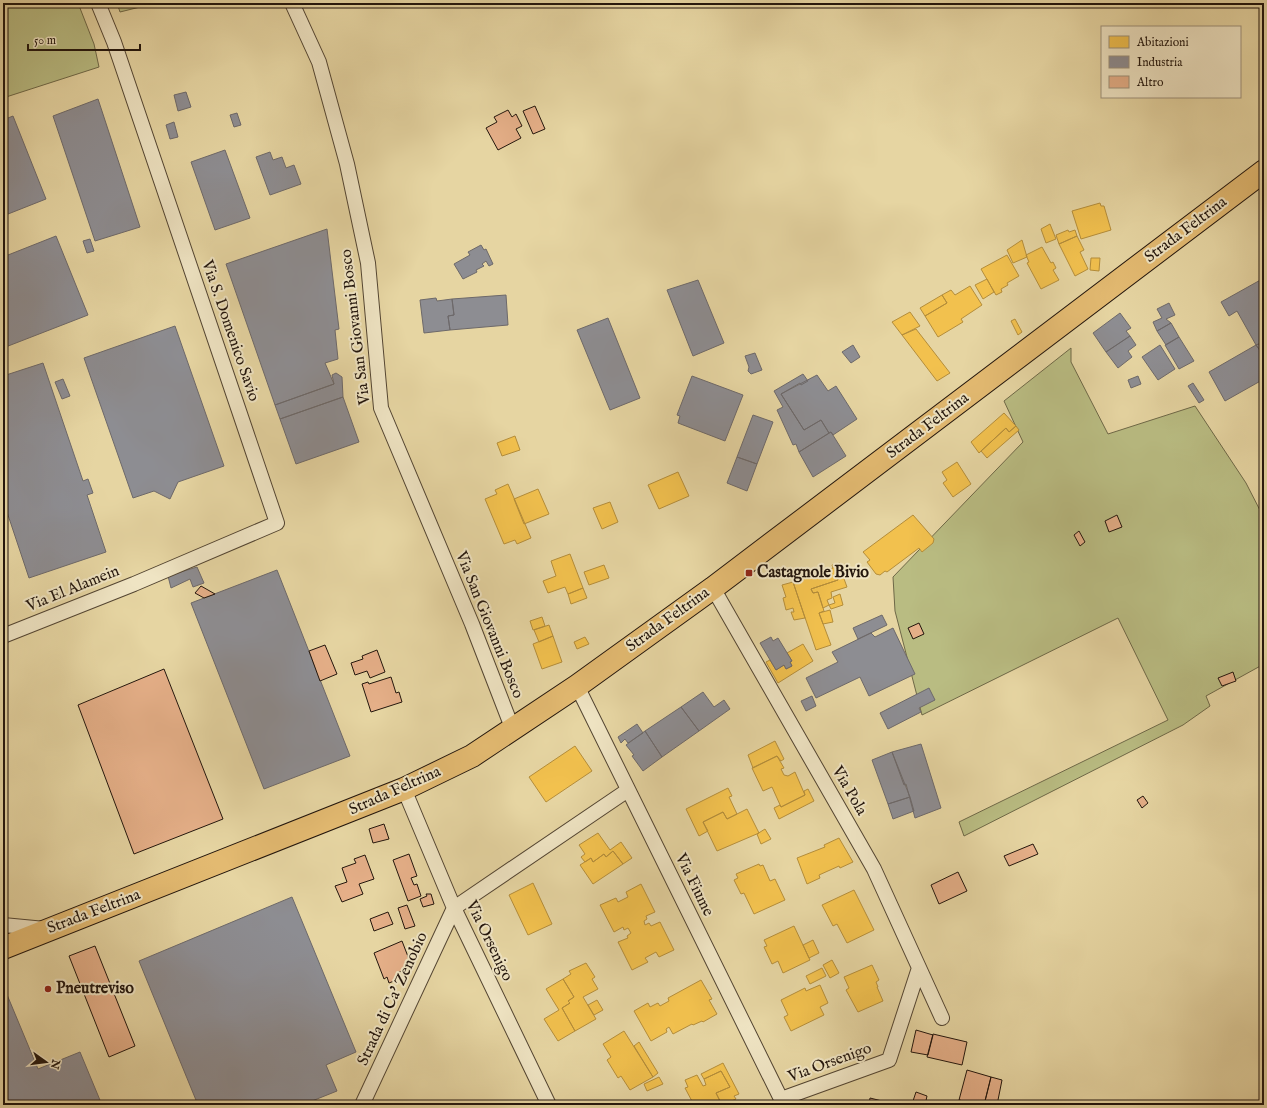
<svg xmlns="http://www.w3.org/2000/svg" width="1267" height="1108" viewBox="0 0 1267 1108" font-family="'IM FELL English',serif">
<style>
.green{fill:#b9bc82;stroke:#6e6847}
.homes{fill:#f2c14e;stroke:#b48d3a}
.industry{fill:#8d8d92;stroke:#6d696a}
.building{fill:#e5af88;stroke:#22150c}
.lines{fill:none;stroke-linecap:round;stroke-linejoin:round}
.minor-casing{stroke:#534532;stroke-width:16}
.primary-casing{stroke:#22150c;stroke-width:24}
.minor{stroke:#efe4c3;stroke-width:14}
.primary{stroke:#e3ba71;stroke-width:22}
.poi-dot{fill:#8f2418;stroke:#efe4c3;stroke-width:1.5}
.labels{text-anchor:middle;dominant-baseline:central;stroke-width:4;stroke-linejoin:round;paint-order:stroke}
.street-label{font-size:16px;fill:#22150c;stroke:#efe4c3}
.poi-label{font-size:16px;font-weight:bold;fill:#22150c;stroke:#efe4c3;text-anchor:start}
</style>
<rect width="100%" height="100%" fill="#e6d5a2"/>
<filter id="stains"><feTurbulence type="fractalNoise" baseFrequency=".005" numOctaves="4"/><feColorMatrix values="0 0 0 0 .2 0 0 0 0 .09 0 0 0 0 .02 0 0 0 .5 -.17"/></filter>
<radialGradient id="worn" r=".72"><stop offset=".6" stop-color="#630" stop-opacity="0"/><stop offset="1" stop-color="#630" stop-opacity=".3"/></radialGradient>
<path class="green" d="M3,3H78L94,44L99,67L3,98Z
M117,3H156L120,12Z
M1071,348V362L1108,434L1195,406L1246,483L1264,518V664L1206,696L1210,706L1183,725L964,836L959,822L1168,720L1118,618L922,715L895,611L893,577L1023,442L1004,401Z"/>
<path class="homes" d="M1100,203L1101,206H1104L1111,230L1081,239L1072,211Z
M1050,224L1056,239L1046,243L1041,229Z
M1068,230L1069,232L1075,230L1077,236L1059,244L1056,235Z
M1077,236L1084,250L1080,252L1088,269L1075,276L1059,244Z
M1022,240L1027,257L1013,263L1007,250Z
M1042,247L1051,263L1053,262L1056,268L1053,270L1059,280L1041,289L1027,263L1029,262L1026,255Z
M1007,255L1019,276L1007,283L1008,285L1001,289L1002,292L996,295L981,269Z
M1091,258H1100L1099,271L1090,270Z
M987,279L994,292L983,299L975,285Z
M970,286L982,305L961,319L963,322L938,337L925,316L947,303L942,295L951,290L955,295Z
M942,295L947,303L925,316L920,308Z
M910,312L920,326L902,335L892,322Z
M1015,319L1022,332L1018,335L1011,321Z
M916,329L950,373L937,381L902,335Z
M1004,413L1016,426L1009,432L1006,428L979,453L971,442Z
M1016,426L1019,430L987,458L981,451L1006,428L1009,432Z
M515,436L520,450L502,456L497,443Z
M957,462L971,484L953,497L943,483L947,480L942,472Z
M678,472L689,496L659,509L648,485Z
M508,484L531,538L517,544L515,540L504,544L485,499L497,494L495,490Z
M538,489L549,514L524,524L514,499Z
M610,502L618,522L602,529L593,508Z
M913,515L934,539L933,543L922,552L919,548L887,572L885,571L880,575L876,574L867,562L870,560L863,552Z
M570,554L583,588L568,594L565,587L548,593L543,581L556,576L551,561Z
M840,563V565L847,564L850,572L837,577L838,580L811,589L813,593L818,592L824,611L819,613L831,645L816,650L793,582L833,568L832,565Z
M604,565L609,578L589,585L584,572Z
M843,576L847,587L831,592L832,598L827,600L829,605L823,608L818,592L813,593L811,589L838,580L837,577Z
M793,582L805,618L794,620L791,612H794L793,608L786,610L783,598L786,597L782,585Z
M583,588L587,598L571,604L568,594Z
M840,594L843,605L831,609L829,605L835,603L833,597Z
M830,610L833,622L823,624L819,613Z
M542,617L545,626L533,630L530,621Z
M549,625L553,636L539,642L534,630Z
M553,636L562,662L542,669L533,644Z
M585,637L589,644L577,649L574,642Z
M803,644L813,661L778,683L766,662L770,660L776,670L784,665L786,669L792,666L790,662L792,661L787,653Z
M775,741L784,759L781,761L777,756L753,768L748,755Z
M575,746L592,771L546,802L529,777Z
M777,756L784,768L781,769L784,775L788,776L795,772L805,795L781,807L772,787L763,791L752,768Z
M728,788L732,796L729,797L737,814L727,819L723,812L703,822L708,831L699,836L686,809Z
M808,789L814,801L779,819L774,808L780,805L781,807L805,795L804,791Z
M747,809L759,833L717,851L703,822L723,812L727,819Z
M765,829L771,839L761,844L757,834Z
M598,833L610,850L621,842L632,858L623,864L613,851L606,857L604,854L593,862L591,858L585,862L581,857L585,854L579,845Z
M839,838L853,862L840,868L839,866L819,875L820,878L807,884L797,858L825,847L824,845Z
M613,851L623,864L593,884L580,865L591,858L593,862L604,854L606,857Z
M759,864L760,866L763,865L770,881L775,879L785,900L754,914L744,893L741,894L734,880L738,878L736,874Z
M533,883L552,924L528,935L509,895Z
M641,884L655,912L646,916L647,919L644,921L645,925L649,923L651,926L660,922L674,950L659,957L656,952L645,958L648,962L632,970L618,942L628,938L627,936L631,933L628,928L624,930L623,927L614,932L600,905L616,898L618,902L628,897L626,892Z
M854,890L874,930L847,943L837,924L833,926L822,905Z
M794,926L810,960L783,973L778,961L772,964L764,947L767,946L764,940Z
M813,940L819,953L809,958L803,945Z
M832,960L839,973L830,978L823,965Z
M586,963L595,977L592,979L598,989L583,997L596,1019L575,1031L562,1008L570,1003L568,1001L574,997L563,979L571,974L569,971Z
M872,965L879,980L876,982L878,987H877L883,1001L858,1012L846,990L849,988L844,977Z
M822,968L826,976L810,984L806,976Z
M563,979L574,997L568,1001L570,1003L562,1008L575,1031L558,1041L544,1019L559,1010L546,989Z
M701,980L712,999L709,1000L717,1014L703,1022L702,1021L693,1025L692,1024L673,1034L669,1027L666,1029L667,1032L651,1041L634,1011L648,1003L650,1007L658,1003L660,1006L669,1001L668,998Z
M820,985L828,1003L820,1007L824,1015L791,1031L784,1017L788,1015L781,1000L805,988L806,991Z
M597,1000L603,1010L594,1015L588,1005Z
M624,1031L653,1077L630,1090L621,1076L618,1078L607,1060L611,1057L603,1044Z
M639,1042L658,1073L653,1077L634,1046Z
M723,1063L739,1094L734,1096L736,1099L722,1105L716,1093L730,1087L721,1071L704,1079L701,1074Z
M721,1071L730,1087L716,1093L722,1105H694L685,1088L688,1087L685,1080L697,1075L703,1086L706,1085L704,1079Z
M659,1077L663,1084L647,1091L644,1084Z
M653,1101L655,1105H645Z"/>
<path class="industry" d="M186,92L191,107L178,111L174,95Z
M98,99L140,227L95,241L53,116Z
M237,113L241,125L234,127L230,115Z
M13,116L46,199L3,216V120Z
M174,122L178,137L170,139L166,125Z
M225,150L250,218L215,230L191,162Z
M270,152L273,160L282,157L286,168L294,165L301,184L270,195L256,157Z
M327,229L339,329L335,330L338,359L325,363L334,384L275,405L226,264Z
M56,236L88,315L3,348V257Z
M90,239L94,251L87,253L83,241Z
M481,245L484,250L486,249L493,264L489,266L486,261L482,264L484,266L476,270L477,272L463,279L454,264L470,255L468,252Z
M1264,278V342L1256,345L1237,311L1229,316L1221,302Z
M698,280L724,343L693,356L667,290Z
M506,295L508,325L450,330L448,316L454,315L452,299Z
M436,298L437,301L452,299L454,315L448,316L450,330L424,333L420,300Z
M1169,303L1175,315L1166,319L1171,323L1157,331L1153,322L1162,318L1157,309Z
M1120,313L1131,328L1126,331L1130,336L1106,352L1093,333Z
M608,318L640,398L610,410L577,330Z
M1171,323L1179,337L1166,345L1157,331Z
M175,326L224,466L178,482L170,499L154,491L133,498L84,358Z
M1130,336L1136,345L1128,351L1132,357L1118,368L1106,352Z
M1179,337L1194,361L1179,369L1165,345Z
M1264,342V356L1256,345Z
M853,345L860,357L851,363L842,352Z
M1160,345L1175,369L1158,380L1142,357Z
M1256,345L1264,356V379L1225,401L1209,372Z
M755,353L762,370L751,374L748,371L749,367L745,356Z
M43,363L83,481L88,479L93,493L87,495L106,552L29,578L3,500V376Z
M336,373L342,377L343,397L280,419L275,405L334,384L332,375Z
M803,374L808,381L801,385L800,383L781,394L804,430L821,420L829,433L799,452L796,444L793,445L777,410L783,407L774,391Z
M817,375L828,391L836,386L857,419L833,435L831,432L829,433L821,420L804,430L781,394Z
M692,376L743,395L725,441L678,423L680,416L677,415Z
M1138,376L1141,384L1131,388L1128,380Z
M63,379L70,396L62,399L55,382Z
M1193,383L1204,400L1199,403L1188,386Z
M343,397L359,442L296,464L280,419Z
M753,415L773,422L757,464L737,457Z
M831,432L846,456L813,477L799,452Z
M737,457L757,464L747,491L727,483Z
M197,567L204,583L193,587L190,579L171,588L168,576Z
M277,570L350,756L264,789L191,603Z
M882,615L887,625L858,639L853,628Z
M893,628L915,674L869,696L860,677L816,698L806,678L838,662L832,652L871,633L875,637Z
M771,637L773,641L778,638L792,661L790,662L792,666L786,669L784,665L776,670L760,643Z
M929,688L935,700L919,708L921,712L888,729L880,713Z
M703,692L714,707L724,700L730,709L699,731L681,707Z
M812,696L816,706L806,711L801,701Z
M681,707L699,731L662,757L645,731Z
M637,724L643,733L628,743L625,739L621,743L618,737Z
M645,731L662,757L643,771L632,756L634,755L626,745Z
M921,744L941,808L915,818L906,784L904,785L892,752Z
M892,752L910,797L888,804L872,760Z
M910,797L914,811L893,819L888,804Z
M292,897L356,1052L326,1065L337,1091L307,1103V1105H198L139,961Z
M3,985L38,1069L80,1052L102,1105H3Z"/>
<path class="building" d="M535,106L545,129L533,134L523,111Z
M508,110L512,117L516,114L522,126L516,129L521,138L498,150L486,128L497,122L494,117Z
M1117,515L1122,527L1109,532L1105,521Z
M1079,531L1085,542L1080,546L1074,535Z
M201,586L215,594L204,598L195,593Z
M919,623L924,634L913,639L908,628Z
M325,645L337,674L320,681L309,651Z
M377,650L385,672L370,678L367,671L355,675L351,663L363,659L362,656Z
M164,669L223,819L134,854L78,705Z
M1233,672L1236,681L1222,686L1218,678Z
M391,677L396,693L399,692L402,702L371,712L362,684L368,682L369,684Z
M1143,796L1148,803L1142,808L1137,800Z
M384,824L389,839L373,843L369,829Z
M1033,844L1038,854L1009,866L1004,856Z
M409,854L417,876L411,878L414,885L417,884L421,896L408,901L393,860Z
M365,855L374,879L359,884L363,894L342,902L335,886L347,882L342,868L356,863L354,859Z
M958,872L967,891L939,904L931,885Z
M426,894H431L434,904L423,907L420,899L427,896Z
M407,905L415,926L405,929L398,908Z
M388,912L393,924L374,931L370,919Z
M402,941L412,967L397,973L399,979L389,983L387,977L384,979L374,953Z
M95,946L135,1046L109,1057L69,956Z
M916,1030L933,1035L928,1055L911,1052Z
M933,1034L967,1042L962,1065L927,1057Z
M967,1070L991,1077L984,1105L959,1100Z
M991,1077L1002,1080L997,1105H984Z
M916,1092L927,1096L925,1105L912,1104Z
M870,1098L894,1104L893,1105H869Z
M959,1100L978,1105H958Z
M904,1102L916,1105H904Z"/>
<g class="lines">
<defs>
<path id="minor" d="M292,3L319,62L347,164L368,263L381,408L472,624L513,730
M713,588L874,869L942,1018
M3,636L134,584L277,523L114,42L98,3
M577,686L781,1099L889,1060L919,968
M404,789L454,908L549,1105
M3,925L45,929
M362,1105L454,908L628,790"/>
<path id="primary" d="M3,948L404,789L472,756L577,686L713,588L1264,171"/>
</defs>
<use href="#minor" class="minor-casing"/>
<use href="#primary" class="primary-casing"/>
<use href="#minor" class="minor"/>
<use href="#primary" class="primary"/>
</g>
<g class="poi-dot">
<rect x="745" y="569" width="8" height="8" rx="2"/>
<circle cx="48" cy="989" r="4"/>
</g>
<g class="labels">
<g class="street-label">
<text transform="translate(1186 230) rotate(-37)">Strada Feltrina</text>
<text transform="translate(356 327) rotate(-97)">Via San Giovanni Bosco</text>
<text transform="translate(230 331) rotate(71)">Via S. Domenico Savio</text>
<text transform="translate(928 426) rotate(-37)">Strada Feltrina</text>
<text transform="translate(73 589) rotate(-22)">Via El Alamein</text>
<text transform="translate(668 620) rotate(-36)">Strada Feltrina</text>
<text transform="translate(489 625) rotate(68)">Via San Giovanni Bosco</text>
<text transform="translate(395 791) rotate(-24)">Strada Feltrina</text>
<text transform="translate(849 791) rotate(60)">Via Pola</text>
<text transform="translate(694 885) rotate(64)">Via Fiume</text>
<text transform="translate(94 912) rotate(-21)">Strada Feltrina</text>
<text transform="translate(489 941) rotate(64)">Via Orsenigo</text>
<text transform="translate(393 999) rotate(-65)">Strada di Ca' Zenobio</text>
<text transform="translate(830 1063) rotate(-20)">Via Orsenigo</text>
</g>
<g class="poi-label">
<text x="757" y="573">Castagnole Bivio</text>
<text x="56" y="989">Pneutreviso</text>
</g>
</g>
<rect width="1267" height="1108" fill="none" stroke="#e6d5a2" stroke-width="16"/>
<rect x="4" y="4" width="1259" height="1100" fill="none" stroke="#22150c" stroke-width="2"/>
<rect x="8" y="8" width="1251" height="1092" fill="none" stroke="#22150c"/>
<rect x="1101" y="26" width="140" height="72" fill="#efe4c3" stroke="#9d917a"/>
<rect x="1109" y="36" width="20" height="12" fill="#f2c14e" stroke="#9d917a"/>
<text x="1137" y="46" font-size="12" fill="#22150c">Abitazioni</text>
<rect x="1109" y="56" width="20" height="12" fill="#8d8d92" stroke="#9d917a"/>
<text x="1137" y="66" font-size="12" fill="#22150c">Industria</text>
<rect x="1109" y="76" width="20" height="12" fill="#e5af88" stroke="#9d917a"/>
<text x="1137" y="86" font-size="12" fill="#22150c">Altro</text>
<g transform="translate(46 1062) rotate(104)" stroke="#efe4c3" stroke-width="3" paint-order="stroke">
<path d="M0-3L7 15L0 10L-7 15Z" fill="#22150c"/>
<text y="-6" font-size="11" font-weight="bold" text-anchor="middle" fill="#22150c">N</text>
</g>
<path d="M28 44v6h112v-6" fill="none" stroke="#22150c" stroke-width="2"/>
<text x="34" y="44" font-size="12" fill="#22150c" stroke="#efe4c3" stroke-width="3" paint-order="stroke">50 m</text>
<rect width="100%" height="100%" filter="url(#stains)"/>
<rect width="100%" height="100%" fill="url(#worn)"/>
</svg>
